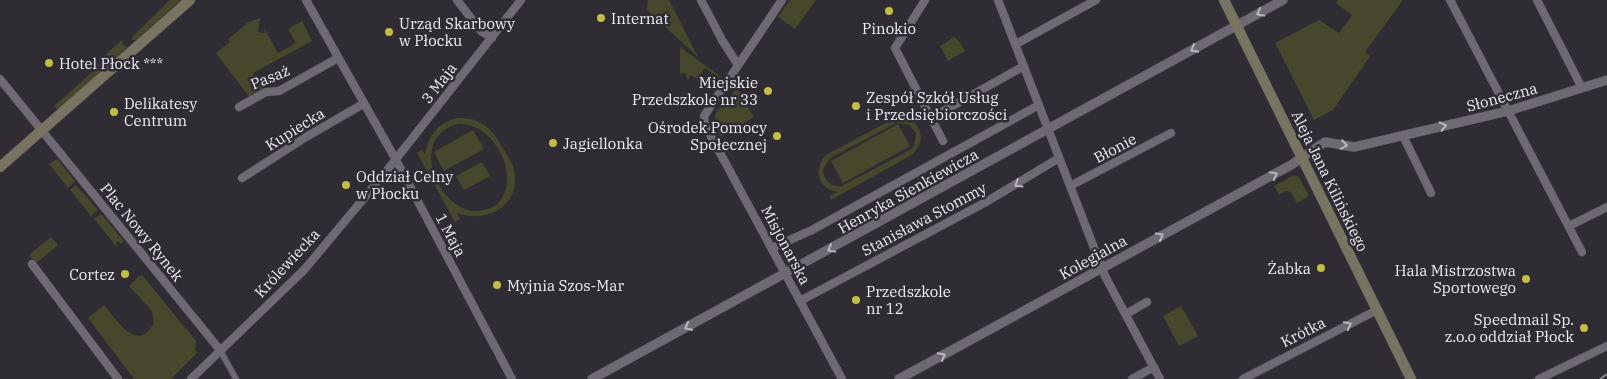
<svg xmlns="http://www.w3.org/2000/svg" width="1607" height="379" viewBox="0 0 1607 379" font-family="'IBM Plex Serif',serif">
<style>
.green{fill:#47472c;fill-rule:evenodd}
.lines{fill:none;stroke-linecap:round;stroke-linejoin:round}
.pedestrian-casing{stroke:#4b484e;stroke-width:7}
.minor-casing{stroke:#4b484e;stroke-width:9}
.tertiary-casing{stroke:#4b484e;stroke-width:10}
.secondary-casing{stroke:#4b484e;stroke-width:11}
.pedestrian{stroke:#6e6972;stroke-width:5.5}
.minor{stroke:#6e6972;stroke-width:8}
.tertiary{stroke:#6e6972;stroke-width:9}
.secondary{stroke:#787461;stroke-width:10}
.rail{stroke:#8b878e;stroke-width:2;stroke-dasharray:8 4;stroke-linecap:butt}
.oneway{stroke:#bbb7be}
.poi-dot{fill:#c1be40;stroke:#302c34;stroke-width:2}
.labels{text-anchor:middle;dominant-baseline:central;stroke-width:5;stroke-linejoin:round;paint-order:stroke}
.poi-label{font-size:15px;fill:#eeebf1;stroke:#302c34;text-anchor:start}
.street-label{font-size:15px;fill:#eeebf1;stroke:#302c34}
</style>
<rect width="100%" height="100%" fill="#302c34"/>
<path class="green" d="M170,0H181L136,40H132L133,36Z
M648,0H669L698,57L647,10Z
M790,0H816L795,29L778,17Z
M1338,0H1403L1365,52L1370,56L1333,110L1314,120L1275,43L1319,20L1339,33L1352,15L1336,3Z
M260,18L258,32L265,33L264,28L278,53L296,43L288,29L302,21L312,41L253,73L264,90L250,98L216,53L230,42L228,39L249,22Z
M954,37L959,41L965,51L948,61L940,46Z
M122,40L123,45L128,47L58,110L54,106L98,67L107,53Z
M680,47L721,77L720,78L705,68L697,79L691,75L688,80L685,73L680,74Z
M737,88L754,117L721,137C706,112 721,108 737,88Z
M897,117C920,118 928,138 913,154L831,200L829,196L838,192C818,189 812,170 826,155ZM896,123L909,125L916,133L914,146L910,150L842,186C830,187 824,181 823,169L830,158Z
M457,118C480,117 492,128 502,147C506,153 511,160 513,167C524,203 488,225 457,213L460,219L455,222L417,153L422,150L425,154C429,135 438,123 457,118ZM458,124C491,122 519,169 502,198C498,205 492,208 484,210C443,221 403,139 458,124Z
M898,124L910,146L843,183L831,161Z
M473,130L484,149L444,171L434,152Z
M57,159L75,181L68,188L49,164Z
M482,162L490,176L464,190L456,176Z
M1294,175L1299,177L1309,196L1297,203L1290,192L1286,191L1279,195L1274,186Z
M76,185L98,210L91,216L70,190Z
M101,214L124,241L121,244L118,241L116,243L117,247L94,219Z
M51,237L58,245L36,263L29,255Z
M142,275L196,341L195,351L198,352L171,379H134L88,318L104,305C117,320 137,354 154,323L152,311L129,286L139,276Z
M1181,306L1198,336L1179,346L1163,316Z"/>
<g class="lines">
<defs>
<path id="pedestrian" d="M220,350L236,379"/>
<path id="minor" d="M306,0L396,160L512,379
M457,0L481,31L492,38
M701,0L722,40L738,65
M782,0L704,116L705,125L842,379
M925,0L895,48L931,118
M998,0L1105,276L1160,379
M1450,0L1582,252
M1537,0L1582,88
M1016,44L1096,0
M0,79L220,350
M239,107L266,92L279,91L338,58
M1403,136L1431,193
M943,141L931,118L1024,66
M242,178L306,137L363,104
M1070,186L1171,133
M1569,226L1607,207
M772,248L812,230L1039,105
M32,264L118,379
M800,301L986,202L1059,158
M1126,314L1147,302
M191,379L304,270L385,173L521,0
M1132,379L1154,367
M1243,379L1377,310
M1539,379L1607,346"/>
<path id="tertiary" d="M592,379L1283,0
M899,379L1291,165L1325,142L1354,147L1508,111L1607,80"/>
<path id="secondary" d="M1224,0L1411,379
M0,167L190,0"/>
</defs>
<use href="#pedestrian" class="pedestrian-casing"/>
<use href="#minor" class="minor-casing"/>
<use href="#tertiary" class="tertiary-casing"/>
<use href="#secondary" class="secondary-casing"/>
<use href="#pedestrian" class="pedestrian"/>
<use href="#minor" class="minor"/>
<use href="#tertiary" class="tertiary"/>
<use href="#secondary" class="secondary"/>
<path class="rail" d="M1600,379L1607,374"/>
</g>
<defs><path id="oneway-chevron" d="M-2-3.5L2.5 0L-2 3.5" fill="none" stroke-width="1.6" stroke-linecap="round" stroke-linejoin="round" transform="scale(1.25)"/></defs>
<g class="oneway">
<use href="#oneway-chevron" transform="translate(1260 13) rotate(151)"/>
<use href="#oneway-chevron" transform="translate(1194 49) rotate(152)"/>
<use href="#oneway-chevron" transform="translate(1443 126) rotate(-13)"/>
<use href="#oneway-chevron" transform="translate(1344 145) rotate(8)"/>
<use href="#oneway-chevron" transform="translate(1274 175) rotate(-28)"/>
<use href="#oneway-chevron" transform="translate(1018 184) rotate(148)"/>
<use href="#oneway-chevron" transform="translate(1160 236) rotate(-29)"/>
<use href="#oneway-chevron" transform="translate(831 249) rotate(151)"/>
<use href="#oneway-chevron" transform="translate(1348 325) rotate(-27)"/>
<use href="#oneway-chevron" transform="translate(688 327) rotate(152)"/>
<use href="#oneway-chevron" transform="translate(942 356) rotate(-28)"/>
</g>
<g class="poi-dot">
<circle cx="889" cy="11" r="5"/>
<circle cx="601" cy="18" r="5"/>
<circle cx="389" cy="32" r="5"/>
<circle cx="49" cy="63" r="5"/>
<circle cx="768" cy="91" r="5"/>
<circle cx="856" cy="106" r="5"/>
<circle cx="114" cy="112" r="5"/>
<circle cx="777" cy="136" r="5"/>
<circle cx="553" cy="143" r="5"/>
<circle cx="346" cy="185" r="5"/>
<circle cx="1321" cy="268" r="5"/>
<circle cx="125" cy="274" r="5"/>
<circle cx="1526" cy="279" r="5"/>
<circle cx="497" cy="285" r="5"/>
<circle cx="856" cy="300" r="5"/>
<circle cx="1584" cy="328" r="5"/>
</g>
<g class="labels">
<g class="poi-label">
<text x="611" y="18">Internat</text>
<text x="399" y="23">Urząd Skarbowy<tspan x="399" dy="17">w Płocku</tspan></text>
<text x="889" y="28" text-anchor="middle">Pinokio</text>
<text x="59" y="63">Hotel Płock ***</text>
<text x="758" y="82" text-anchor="end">Miejskie<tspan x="758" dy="17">Przedszkole nr 33</tspan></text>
<text x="866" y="97">Zespół Szkół Usług<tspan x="866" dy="17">i Przedsiębiorczości</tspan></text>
<text x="124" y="103">Delikatesy<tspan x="124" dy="17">Centrum</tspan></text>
<text x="767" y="127" text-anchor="end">Ośrodek Pomocy<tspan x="767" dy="17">Społecznej</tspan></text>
<text x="563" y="143">Jagiellonka</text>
<text x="356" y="176">Oddział Celny<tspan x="356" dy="17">w Płocku</tspan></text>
<text x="1311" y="268" text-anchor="end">Żabka</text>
<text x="1516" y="270" text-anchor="end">Hala Mistrzostwa<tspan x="1516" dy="17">Sportowego</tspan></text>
<text x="115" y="274" text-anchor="end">Cortez</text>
<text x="507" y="285">Myjnia Szos-Mar</text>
<text x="866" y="291">Przedszkole<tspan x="866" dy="17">nr 12</tspan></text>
<text x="1574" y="319" text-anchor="end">Speedmail Sp.<tspan x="1574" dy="17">z.o.o oddział Płock</tspan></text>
</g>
<g class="street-label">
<text transform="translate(270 77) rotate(-22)">Pasaż</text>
<text transform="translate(439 83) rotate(-52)">3 Maja</text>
<text transform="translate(1502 97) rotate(-15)">Słoneczna</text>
<text transform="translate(295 129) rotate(-32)">Kupiecka</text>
<text transform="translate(1115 148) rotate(-28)">Błonie</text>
<text transform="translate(1330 181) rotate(64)">Aleja Jana Kilińskiego</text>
<text transform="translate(908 191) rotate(-29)">Henryka Sienkiewicza</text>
<text transform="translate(924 219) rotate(-28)">Stanisława Stommy</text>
<text transform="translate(142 232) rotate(51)">Plac Nowy Rynek</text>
<text transform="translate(451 235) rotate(62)">1 Maja</text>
<text transform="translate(786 245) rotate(62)">Misjonarska</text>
<text transform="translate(1093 257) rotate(-29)">Kolegialna</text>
<text transform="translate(287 263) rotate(-47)">Królewiecka</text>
<text transform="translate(1303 332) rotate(-27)">Krótka</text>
</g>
</g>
</svg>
